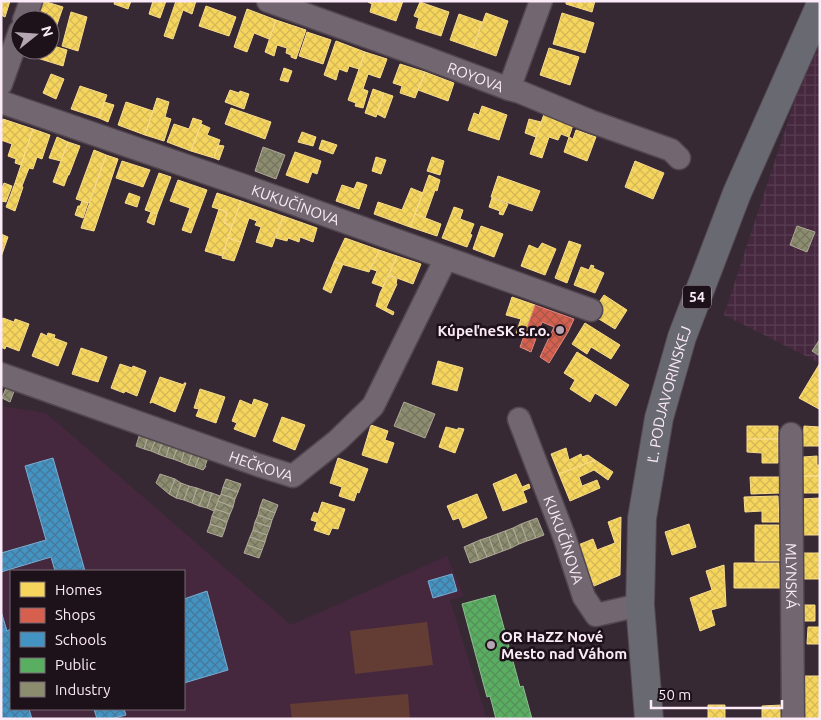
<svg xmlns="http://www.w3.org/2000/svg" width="821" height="720" viewBox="0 0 821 720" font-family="Ubuntu,sans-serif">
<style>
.built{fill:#45283e;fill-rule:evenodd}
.industrial{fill:url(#industrial-grid)}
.garden{fill:#633c34}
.homes{fill:url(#homes-cross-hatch);stroke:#f8db8a}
.shops{fill:url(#shops-cross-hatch);stroke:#e18980}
.schools{fill:url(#schools-cross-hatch);stroke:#7aadd3}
.public{fill:url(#public-cross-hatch);stroke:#8ac08e}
.industry{fill:url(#industry-cross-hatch);stroke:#ada897}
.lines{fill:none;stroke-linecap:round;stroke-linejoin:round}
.minor-casing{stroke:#52464f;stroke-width:25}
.major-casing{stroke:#52464f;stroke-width:30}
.minor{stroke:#726770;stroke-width:22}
.major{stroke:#696971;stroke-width:28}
.poi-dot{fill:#b6a6b3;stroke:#1d111a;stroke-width:2}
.labels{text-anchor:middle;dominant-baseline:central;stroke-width:5;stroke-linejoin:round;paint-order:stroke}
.shield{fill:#1d111a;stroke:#b8a9b5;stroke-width:1}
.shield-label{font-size:14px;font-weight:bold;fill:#fbeaf7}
.street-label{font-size:15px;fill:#fbeaf7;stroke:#1d111a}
.poi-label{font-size:15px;font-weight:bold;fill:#fbeaf7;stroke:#1d111a;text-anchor:end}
</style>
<defs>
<pattern id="industrial-grid" width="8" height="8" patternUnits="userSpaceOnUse" patternTransform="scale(1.25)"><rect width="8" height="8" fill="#45283e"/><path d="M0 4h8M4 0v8" fill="none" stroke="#583d51"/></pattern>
<pattern id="homes-cross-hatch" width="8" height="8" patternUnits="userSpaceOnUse" patternTransform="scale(1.25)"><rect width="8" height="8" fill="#f6d55c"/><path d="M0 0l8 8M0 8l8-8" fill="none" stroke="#d4b858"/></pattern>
<pattern id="shops-cross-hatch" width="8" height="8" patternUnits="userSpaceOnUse" patternTransform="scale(1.25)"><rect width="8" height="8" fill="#d6604d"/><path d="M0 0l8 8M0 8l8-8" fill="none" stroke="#a5574c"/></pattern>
<pattern id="schools-cross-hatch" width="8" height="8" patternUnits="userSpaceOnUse" patternTransform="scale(1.25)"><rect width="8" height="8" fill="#4393c3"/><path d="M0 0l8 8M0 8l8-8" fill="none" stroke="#467899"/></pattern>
<pattern id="public-cross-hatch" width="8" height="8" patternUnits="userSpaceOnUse" patternTransform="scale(1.25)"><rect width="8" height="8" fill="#5aae61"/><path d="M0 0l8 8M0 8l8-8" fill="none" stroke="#568f5a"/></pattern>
<pattern id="industry-cross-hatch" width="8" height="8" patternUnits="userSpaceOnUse" patternTransform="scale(1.25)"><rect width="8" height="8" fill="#8c8c6e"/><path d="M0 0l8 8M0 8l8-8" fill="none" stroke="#757461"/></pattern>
</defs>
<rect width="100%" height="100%" fill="#372934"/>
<path class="built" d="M1,406L46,413L291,625L447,556L464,596L450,600L487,719H1ZM11,571H184V709H11Z"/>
<path class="industrial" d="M820,44V363L724,315L796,97Z"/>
<path class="garden" d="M427,622L433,665L355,674L350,631Z
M408,694L410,719H292L290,704Z"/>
<path class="homes" d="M1,1H10L5,17L1,15Z
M43,1L63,7L51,42H50V20H36Z
M115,1H131L128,9L114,4Z
M153,1H166L160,18L149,14Z
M176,1H196L192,14L183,10L173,39L164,36Z
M368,1H403L396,21L370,12L372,4L368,2Z
M566,1H595L592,12L566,4Z
M420,2L449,12L441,36L416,28L419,18L414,16Z
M206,6L236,17L229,36L199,26Z
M247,9L276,20L269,39L254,33L247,52L234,47Z
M71,12L87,17L78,51L62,46Z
M486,13L508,21L496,56L473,48Z
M562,13L594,23L585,53L553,44Z
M459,14L482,22L473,48L450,40Z
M276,20L306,30L296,59L291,57V55L286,53L287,48L277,45L274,56L265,52Z
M307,32L331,40L323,64L299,56Z
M336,41L365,52L359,69L349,66L347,72L339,69L336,80L324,75Z
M50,45L67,50L63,66L34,57L36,50H50Z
M549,48L579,57L570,85L540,75Z
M365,52L387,59L380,78L368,74L363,89L368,91L363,108L355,106L356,103L348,100Z
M400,64L425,72L415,98L400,93L402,86L393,83Z
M284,68L292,71L288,82L280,80Z
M425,72L454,83L448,101L418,90Z
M51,74L64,79L56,99L43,93Z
M80,86L107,95L99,118L71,109Z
M373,89L384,93L376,117L365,113Z
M230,90L239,93L240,91L249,94L244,109L225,102Z
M384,93L393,96L385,118L377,114Z
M157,98L169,102L165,117L171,119L164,141L145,135Z
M104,102L114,105L108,122L99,118Z
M126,102L153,111L145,135L118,125Z
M482,106L507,115L499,140L468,130L474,113L479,115Z
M231,108L271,122L265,139L225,124Z
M544,114L573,125L569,137L561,134L558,140L549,137L542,158L530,154Z
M193,118L202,121L191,151L167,142L174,124L189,129Z
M3,119L33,129L21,165L15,163L16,159L8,156L12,144L1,140V125Z
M529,119L541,122L536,137L525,133Z
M201,124L210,128L207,135L220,140L214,158L191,151Z
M33,129L50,135L42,159L37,157L33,169L29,168L22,186L15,183Z
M576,130L596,137L587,161L564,152L569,137L573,139Z
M302,132L316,137L313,146L298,142Z
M57,137L68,142L61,161L49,158Z
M322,140L337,145L333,154L319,149Z
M68,142L80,146L69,175H68L64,186L53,182Z
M218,145L224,146L219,160L214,158Z
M94,150L106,155L89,203L76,199Z
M295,152L321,161L317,174L312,172L308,183L286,175Z
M106,155L118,159L94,231L81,228Z
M376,157L386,160L381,174L372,171Z
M432,157L444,161L440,175L427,171Z
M122,161L150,170L143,187L116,178Z
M635,161L664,173L653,199L625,187Z
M159,173L171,177L157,214L145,210Z
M429,175L440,180L437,191L435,190L425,218L415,214Z
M498,176L540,191L532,211L491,197Z
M178,180L207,190L191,233L182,230L190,208L170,201Z
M357,182L367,185L359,209L336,201L342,185L354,189Z
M4,183L12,186L6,202L1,201V190Z
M15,183L23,187L15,211L6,207Z
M411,188L423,193L410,227L374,214L378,202L402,210Z
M129,193L140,197L137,207L125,203Z
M217,193L241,201L232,226L224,223L227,212L212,207Z
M492,198L508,204L503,215L499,214L500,211L489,207Z
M82,201L88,203L83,218L75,215L78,206H80Z
M241,201L283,216L272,247L256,242L261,227L255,225L257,221L249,218L241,242L228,238Z
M454,207L463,210L460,219L474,224L470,234L472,235L467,247L442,238Z
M219,209L227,212L224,223L232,226L222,256L205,251Z
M151,212L157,214L154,225L147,222Z
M415,214L441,224L437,236L410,227Z
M283,216L317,228L313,242L300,237L299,242L288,238L287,241L276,238Z
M481,226L503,234L494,257L473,249Z
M1,234L8,237L1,257Z
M228,238L241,242L234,261L222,258Z
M345,238L379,250L369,272L334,262Z
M569,241L581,245L567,283L555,278Z
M542,243L556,249L545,275L521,266L529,245L538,249Z
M379,250L397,256L383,287L372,283L377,271L371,269Z
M397,256L421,264L413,284L389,275Z
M334,262L343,264L331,293L323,289Z
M591,265L594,266L593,268L604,273L595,293L574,285L581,267L589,270Z
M389,275L397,279L396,284H397L386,308L394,312L393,315L376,306L380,293Z
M604,295L627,310L615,329L591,314Z
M512,297L535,305L525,335L516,333L521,319L506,315Z
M3,318L14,322L15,319L29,324L19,351L6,346L5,349L1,347V321Z
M585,323L620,345L611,359L591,347L587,354L572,344Z
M41,333L47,336L48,333L55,335L54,338L67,343L58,366L32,356Z
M81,348L107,357L98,382L72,374Z
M577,352L629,385L616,406L595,393L590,402L570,389L575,380L564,373Z
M438,361L463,368L457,391L432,384Z
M820,363V407L819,409L799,398Z
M120,364L132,368L133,366L146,371L137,396L125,391L124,393L111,388Z
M160,377L184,385V383H186L175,412L152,402L151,403H150Z
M200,389L225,397L216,423L196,416L199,409L194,408Z
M254,399L268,404L255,437L234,429L237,423L232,421L240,400L252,405Z
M282,417L305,425L295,450L273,441Z
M371,425L388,431L385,440L394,443L387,463L362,455Z
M747,426H778V439H747Z
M804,426L820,427V446H803Z
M446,427L458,430V428L464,429L455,453L439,447Z
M747,439H778V463H762V453L747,452Z
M566,448L569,460L581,454L582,457L588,455L595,460L559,474L551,454Z
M817,456V465H820V476H803V457Z
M338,458L368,469L359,493L357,492L354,501L339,496L342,487L330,483Z
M595,460L613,472L608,480L594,470L579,477L582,486L597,480L600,488L570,501L559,474Z
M516,474L522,487L529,484L530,488L523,491L527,502L503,511L493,484Z
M803,476H820V493H803Z
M750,477H779L780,493L751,494Z
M477,494L487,518L463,528L459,518L453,520L447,506Z
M778,496L779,522H762V511L745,512L744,497Z
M820,498V535H802L801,499Z
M322,502L345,509L338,529L332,528L329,535L314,530L317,522L311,520L314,512L318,514Z
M621,517L620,575L594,586L578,545L593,539L597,550L615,543L608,522Z
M689,524L696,547L672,555L665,532Z
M755,525H779L780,561H755Z
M803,553H820V579H803Z
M734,563H779L780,588H734Z
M724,565L726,606L711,610L715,625L700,631L690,598L712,590L706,571Z
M803,605H815V621H804Z
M808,627H820V644H807Z
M801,676H820V719H802Z
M708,705H725V719H708Z
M782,705V719H762V706Z"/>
<path class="shops" d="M535,305L574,319L568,332L549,363L540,357L554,327L542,322L531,352L520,347Z"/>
<path class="schools" d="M53,458L85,571H55L51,557L1,572V553L46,540L25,466Z
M452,574L457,591L433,598L428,581Z
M207,591L228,670L184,683V599Z
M1,611L7,631L11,629V709H29L32,719L1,718Z
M94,709H124L126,715L111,719H97Z"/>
<path class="public" d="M495,595L520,687L523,686L532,719H496L490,696L487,697L462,604Z"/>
<path class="industry" d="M263,147L285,155L276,179L255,171Z
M797,226L815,232L807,252L790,245Z
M820,339V356L812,351Z
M8,383L16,386L10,402L2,398Z
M404,402L435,414L425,438L394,426Z
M141,430L149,433L144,449L136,446Z
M149,433L157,436L151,451L144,449Z
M157,436L164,438L158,454L151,451Z
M164,438L171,441L166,457L158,454Z
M171,441L179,444L173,459L166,457Z
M179,444L186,446L181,462L173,459Z
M186,446L194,449L188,465L181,462Z
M194,449L201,452L195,467L188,465Z
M201,452L209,455L205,466H206L204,469L203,470L195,467Z
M160,474L175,479L169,494L156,483Z
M175,479L181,483L176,498L169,494Z
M226,479L241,484L238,492L223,487Z
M181,483L189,486L184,500L176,498Z
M189,486L197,488L192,503L184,500Z
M223,487L238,492L235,499L221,494Z
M197,488L205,491L199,506L192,503Z
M205,491L212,493L207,508L199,506Z
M212,493L220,496L214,511L207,508Z
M221,494L235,499L233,507L218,501Z
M263,499L278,505L275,513L260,507Z
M218,501L233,507L230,514L215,509Z
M260,507L275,513L272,520L258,515Z
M215,509L230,514L227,522L212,516Z
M258,515L272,520L270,527L255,522Z
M212,516L227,522L225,529L210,524Z
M537,518L544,535L536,538L529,521Z
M529,521L536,538L527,541L521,524Z
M255,522L270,527L267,535L253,530Z
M210,524L225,529L222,537L207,532Z
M521,524L527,541L519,544L513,528Z
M513,528L519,544L511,548L505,531Z
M253,530L267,535L265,542L250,537Z
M505,531L511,548L503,551L497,534Z
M497,534L503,551L495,554L489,537Z
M250,537L265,542L262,550L247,545Z
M489,537L495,554L487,557L480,540Z
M480,540L487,557L479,560L473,543Z
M473,543L479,560L470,563L464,547Z
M247,545L262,550L259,558L244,553Z"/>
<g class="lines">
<defs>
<g id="minor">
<path id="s1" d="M268,1L424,57L509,89L520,92L590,121L671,150L679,158"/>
<path d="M24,20L31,1"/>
<path d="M1,84L20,31"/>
<path d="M509,89L541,1"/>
<path id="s2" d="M1,102L242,185L591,310"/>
<path id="s3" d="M1,374L258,465L293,476L338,440L373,406L446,258"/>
<path id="s4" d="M519,419L564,536L584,597L596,615L640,605"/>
<path id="s5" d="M791,434L793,719"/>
</g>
<g id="major">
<path id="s6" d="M649,719L640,605L642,518L659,418L682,337L737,193L820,6"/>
</g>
</defs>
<use href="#minor" class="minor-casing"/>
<use href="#major" class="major-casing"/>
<use href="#minor" class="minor"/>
<use href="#major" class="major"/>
</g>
<g class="poi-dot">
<circle cx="560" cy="330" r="5"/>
<circle cx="491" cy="645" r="5"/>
</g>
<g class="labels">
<rect class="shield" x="683" y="285.5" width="28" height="23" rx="4"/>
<g class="shield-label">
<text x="697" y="297">54</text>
</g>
<g class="street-label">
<text stroke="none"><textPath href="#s1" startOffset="221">ROYOVA</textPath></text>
<text stroke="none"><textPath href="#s2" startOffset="312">KUKUČÍNOVA</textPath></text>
<text stroke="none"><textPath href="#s6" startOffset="328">Ľ. PODJAVORINSKEJ</textPath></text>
<text stroke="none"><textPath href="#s3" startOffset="276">HEČKOVA</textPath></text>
<text stroke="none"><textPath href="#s4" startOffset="129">KUKUČÍNOVA</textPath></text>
<text stroke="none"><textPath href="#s5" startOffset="142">MLYNSKÁ</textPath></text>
</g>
<g class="poi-label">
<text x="550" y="330">KúpeľneSK s.r.o.</text>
<text x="501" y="636" text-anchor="start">OR HaZZ Nové<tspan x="501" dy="17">Mesto nad Váhom</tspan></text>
</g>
</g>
<rect width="821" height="720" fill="none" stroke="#fbeaf7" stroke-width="5"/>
<rect x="10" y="570" width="175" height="140" fill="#1d111a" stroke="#766872"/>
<rect x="20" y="582" width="25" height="15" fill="#f6d55c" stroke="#766872"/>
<text x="55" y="595" font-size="15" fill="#fbeaf7">Homes</text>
<rect x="20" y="608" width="25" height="15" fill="#d6604d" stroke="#766872"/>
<text x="55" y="620" font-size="15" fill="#fbeaf7">Shops</text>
<rect x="20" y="632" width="25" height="15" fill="#4393c3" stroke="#766872"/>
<text x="55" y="645" font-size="15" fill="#fbeaf7">Schools</text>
<rect x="20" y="658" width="25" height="15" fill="#5aae61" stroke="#766872"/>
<text x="55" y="670" font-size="15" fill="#fbeaf7">Public</text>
<rect x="20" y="682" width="25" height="15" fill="#8c8c6e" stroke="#766872"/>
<text x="55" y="695" font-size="15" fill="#fbeaf7">Industry</text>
<g transform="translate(35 35) rotate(73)"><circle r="24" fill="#1d111a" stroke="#766872"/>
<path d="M0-4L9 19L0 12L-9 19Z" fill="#b6a6b3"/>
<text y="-8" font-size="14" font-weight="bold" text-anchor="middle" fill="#fbeaf7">N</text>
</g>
<path d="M651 700v8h131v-8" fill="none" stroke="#fbeaf7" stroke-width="2.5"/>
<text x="658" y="700" font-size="15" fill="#fbeaf7" stroke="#1d111a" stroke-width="4" paint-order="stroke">50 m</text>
</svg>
